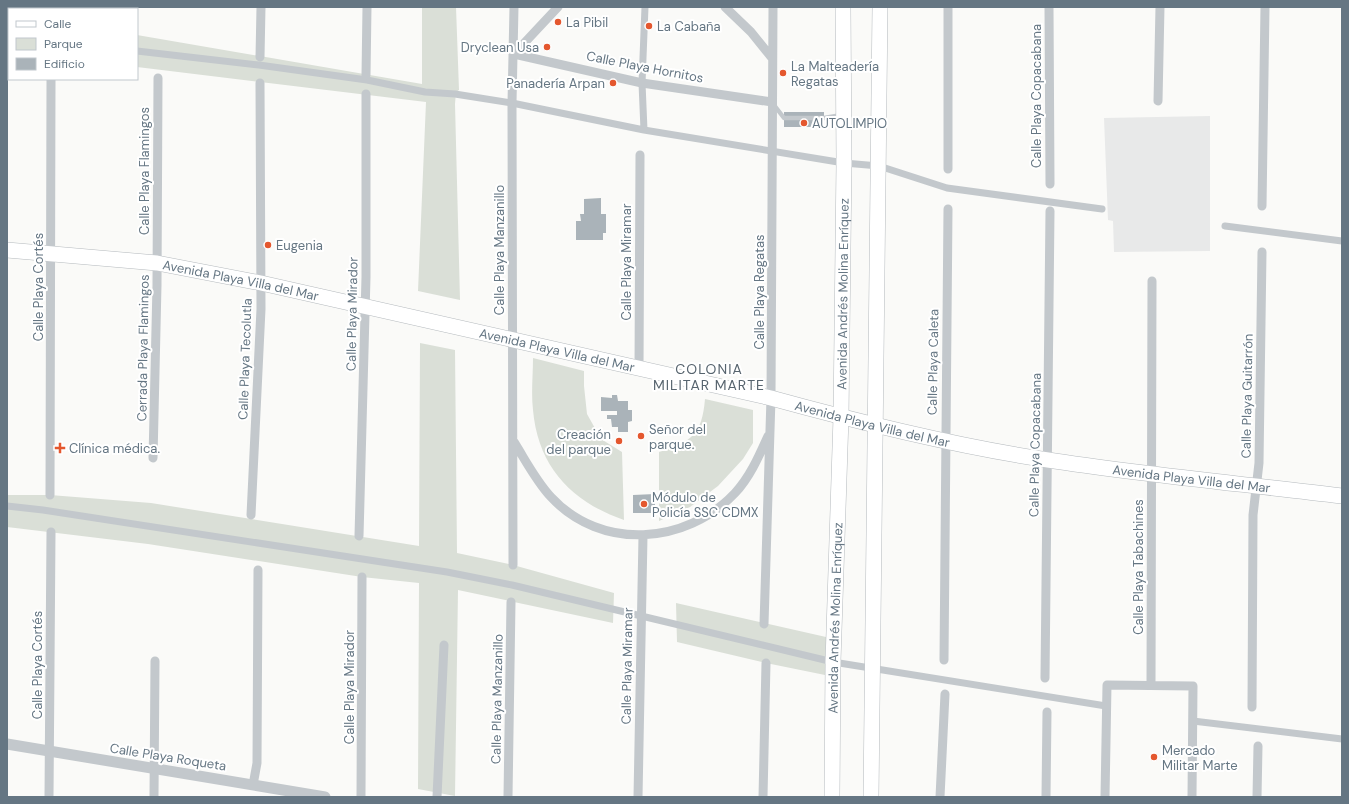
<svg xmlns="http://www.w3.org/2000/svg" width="1349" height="804" viewBox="0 0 1349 804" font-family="'DM Sans',sans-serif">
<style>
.built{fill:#e8e9e9}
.green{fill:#dadfd7}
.building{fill:#aab3b9}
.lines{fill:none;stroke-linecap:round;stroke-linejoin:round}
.primary-casing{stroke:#b5babe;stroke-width:16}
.service{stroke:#c3c8cc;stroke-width:4.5}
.pedestrian{stroke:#c3c8cc;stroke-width:7}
.minor{stroke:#c3c8cc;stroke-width:9}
.tertiary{stroke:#c3c8cc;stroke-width:11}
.primary{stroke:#fff;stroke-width:15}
.poi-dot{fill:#e4572e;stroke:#fff;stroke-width:1.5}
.labels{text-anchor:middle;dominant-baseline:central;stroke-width:4;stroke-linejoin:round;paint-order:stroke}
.poi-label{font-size:13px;fill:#657683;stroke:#fff;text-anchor:start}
.street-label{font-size:13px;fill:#657683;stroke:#fff}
.neighbourhood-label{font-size:14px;letter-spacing:1px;fill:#57646e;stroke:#fff}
</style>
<rect width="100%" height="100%" fill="#fafaf8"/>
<path class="built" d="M1210,116V251L1114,252L1113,221L1108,220L1104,118Z"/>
<path class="green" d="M422,7H456L459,90L456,92L455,104L460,300L418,291L426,102L137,67V35L422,84Z
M420,343L455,350L457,553L513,565L614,593L613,623L458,590L455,796L418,789L419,583L362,577L148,544L7,527V495H50L151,503L419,546Z
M533,358L584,371V386L587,414L601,439L622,452L624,520C572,502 538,467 533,410C531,393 533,375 533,358Z
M705,399L753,410V443L743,459L718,486L690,507L659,521V452C692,442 702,434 705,399Z
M676,603L826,637L825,675L766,663L677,642Z"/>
<path class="building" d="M784,112H824V127H784Z
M601,198V214H606V233H603V240H576V221H581L580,214H584V199Z
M612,395H617L618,401H628V410H632V421L628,422V432H618V427H612L611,419H607V415H617V411H601V397L612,398Z
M655,494V513H633V495Z"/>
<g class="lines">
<defs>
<g id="primary">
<path id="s1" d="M7,250L157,263L261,283L771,398C862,423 954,446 1048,460C1146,475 1244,484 1342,496"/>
<path id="s2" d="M832,797L833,662L841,417L844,163L843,7"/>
<path d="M871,797L880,7"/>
</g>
</defs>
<use href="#primary" class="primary-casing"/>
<path class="service" d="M774,105L784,118H824L842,115"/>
<path class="pedestrian" d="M7,36H9
M137,51L259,65L367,80L425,92L455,94L512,103L644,130L844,163L879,166L947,188L1102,209
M644,130L642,83L645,7
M1225,226L1342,241
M7,506L43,510L447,572L512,585L833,662L1106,706
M1193,721L1342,739"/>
<path class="minor" d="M54,7V9
M725,7L751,32L772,58
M948,7V169
M1049,7L1050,184
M514,54L642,83L772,102
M514,54L558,7
M260,57L261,7
M366,75L367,7
M1158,101L1160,7
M1262,206L1265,7
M639,370L640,155
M514,442C526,461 536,481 551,497C601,551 686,545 735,493C750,477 759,456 768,436
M153,458L157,285L158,78
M50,495L51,79
M251,515L261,309L260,83
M359,536L366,277V94
M513,565L512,103L514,7
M764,624L771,398L773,7
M944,660L948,209
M1045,678L1050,211
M1151,685L1152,281
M1252,707L1253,515L1259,463L1262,252
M253,785L257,763L258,570
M49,797L51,532
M154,797L155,661
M361,797L362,577
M437,797L444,645
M508,797L511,602
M638,797L643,536
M763,797L766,663
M940,797L945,694
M1046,797L1047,712
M1105,797L1107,685L1193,686L1192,797
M1257,797L1258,746"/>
<path class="tertiary" d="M7,744L325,797"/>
<use href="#primary" class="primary"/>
</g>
<g class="poi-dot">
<circle cx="558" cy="22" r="4"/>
<circle cx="649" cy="26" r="4"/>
<circle cx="547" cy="47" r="4"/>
<circle cx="783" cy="73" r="4"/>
<circle cx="613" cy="83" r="4"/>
<circle cx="804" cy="123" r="4"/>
<circle cx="268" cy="245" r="4"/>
<circle cx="641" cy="436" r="4"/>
<circle cx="619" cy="441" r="4"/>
<path d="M58 442h4v4h4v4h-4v4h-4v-4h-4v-4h4z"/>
<circle cx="644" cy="504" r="4"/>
<circle cx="1154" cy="757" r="4"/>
</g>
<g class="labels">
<g class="poi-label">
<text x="566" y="22">La Pibil</text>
<text x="657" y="26">La Cabaña</text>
<text x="539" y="47" text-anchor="end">Dryclean Usa</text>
<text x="791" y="66">La Malteadería<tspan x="791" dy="15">Regatas</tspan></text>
<text x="605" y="83" text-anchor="end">Panadería Arpan</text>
<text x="812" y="123">AUTOLIMPIO</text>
<text x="276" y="245">Eugenia</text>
<text x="649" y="429">Señor del<tspan x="649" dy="15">parque.</tspan></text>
<text x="611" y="434" text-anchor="end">Creación<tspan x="611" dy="15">del parque</tspan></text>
<text x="69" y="448">Clínica médica.</text>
<text x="652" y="497">Módulo de<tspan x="652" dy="15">Policía SSC CDMX</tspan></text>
<text x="1162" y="750">Mercado<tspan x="1162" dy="15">Militar Marte</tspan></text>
</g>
<g class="street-label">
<text transform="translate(645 67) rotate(11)">Calle Playa Hornitos</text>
<text transform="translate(1036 96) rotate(-90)">Calle Playa Copacabana</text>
<text transform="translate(144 171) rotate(-90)">Calle Playa Flamingos</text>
<text transform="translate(499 250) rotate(-90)">Calle Playa Manzanillo</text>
<text transform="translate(626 262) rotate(-90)">Calle Playa Miramar</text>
<text stroke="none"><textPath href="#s1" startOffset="236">Avenida Playa Villa del Mar</textPath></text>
<text transform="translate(38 287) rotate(-90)">Calle Playa Cortés</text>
<text transform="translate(759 292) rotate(-90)">Calle Playa Regatas</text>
<text stroke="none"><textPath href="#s2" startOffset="503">Avenida Andrés Molina Enríquez</textPath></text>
<text transform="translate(352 314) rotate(-89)">Calle Playa Mirador</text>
<text transform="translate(143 348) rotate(-89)">Cerrada Playa Flamingos</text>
<text stroke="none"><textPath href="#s1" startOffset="560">Avenida Playa Villa del Mar</textPath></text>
<text transform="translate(245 359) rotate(-88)">Calle Playa Tecolutla</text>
<text transform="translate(933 362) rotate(-89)">Calle Playa Caleta</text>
<text transform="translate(1247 396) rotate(-89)">Calle Playa Guitarrón</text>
<text stroke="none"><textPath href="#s1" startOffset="884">Avenida Playa Villa del Mar</textPath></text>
<text transform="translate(1035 445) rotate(-89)">Calle Playa Copacabana</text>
<text stroke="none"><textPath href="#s1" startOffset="1208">Avenida Playa Villa del Mar</textPath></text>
<text transform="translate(1138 567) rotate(-90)">Calle Playa Tabachines</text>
<text stroke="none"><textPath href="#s2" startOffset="179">Avenida Andrés Molina Enríquez</textPath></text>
<text transform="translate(37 665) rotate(-90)">Calle Playa Cortés</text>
<text transform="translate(627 666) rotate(-89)">Calle Playa Miramar</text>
<text transform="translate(349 687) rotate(-90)">Calle Playa Mirador</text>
<text transform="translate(497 699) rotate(-89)">Calle Playa Manzanillo</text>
<text transform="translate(168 757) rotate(9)">Calle Playa Roqueta</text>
</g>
<g class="neighbourhood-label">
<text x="709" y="369">COLONIA<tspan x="709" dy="16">MILITAR MARTE</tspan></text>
</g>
</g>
<rect width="1349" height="804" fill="none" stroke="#657683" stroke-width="16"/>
<rect x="8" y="8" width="130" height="72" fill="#ffffff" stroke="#c1c8cd"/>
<rect x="16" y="21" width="20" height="6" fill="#ffffff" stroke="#c1c8cd"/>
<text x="44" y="28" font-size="12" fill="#657683">Calle</text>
<rect x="16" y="38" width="20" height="12" fill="#dadfd7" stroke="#c1c8cd"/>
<text x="44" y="48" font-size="12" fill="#657683">Parque</text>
<rect x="16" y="58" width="20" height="12" fill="#aab3b9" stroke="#c1c8cd"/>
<text x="44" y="68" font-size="12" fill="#657683">Edificio</text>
</svg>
